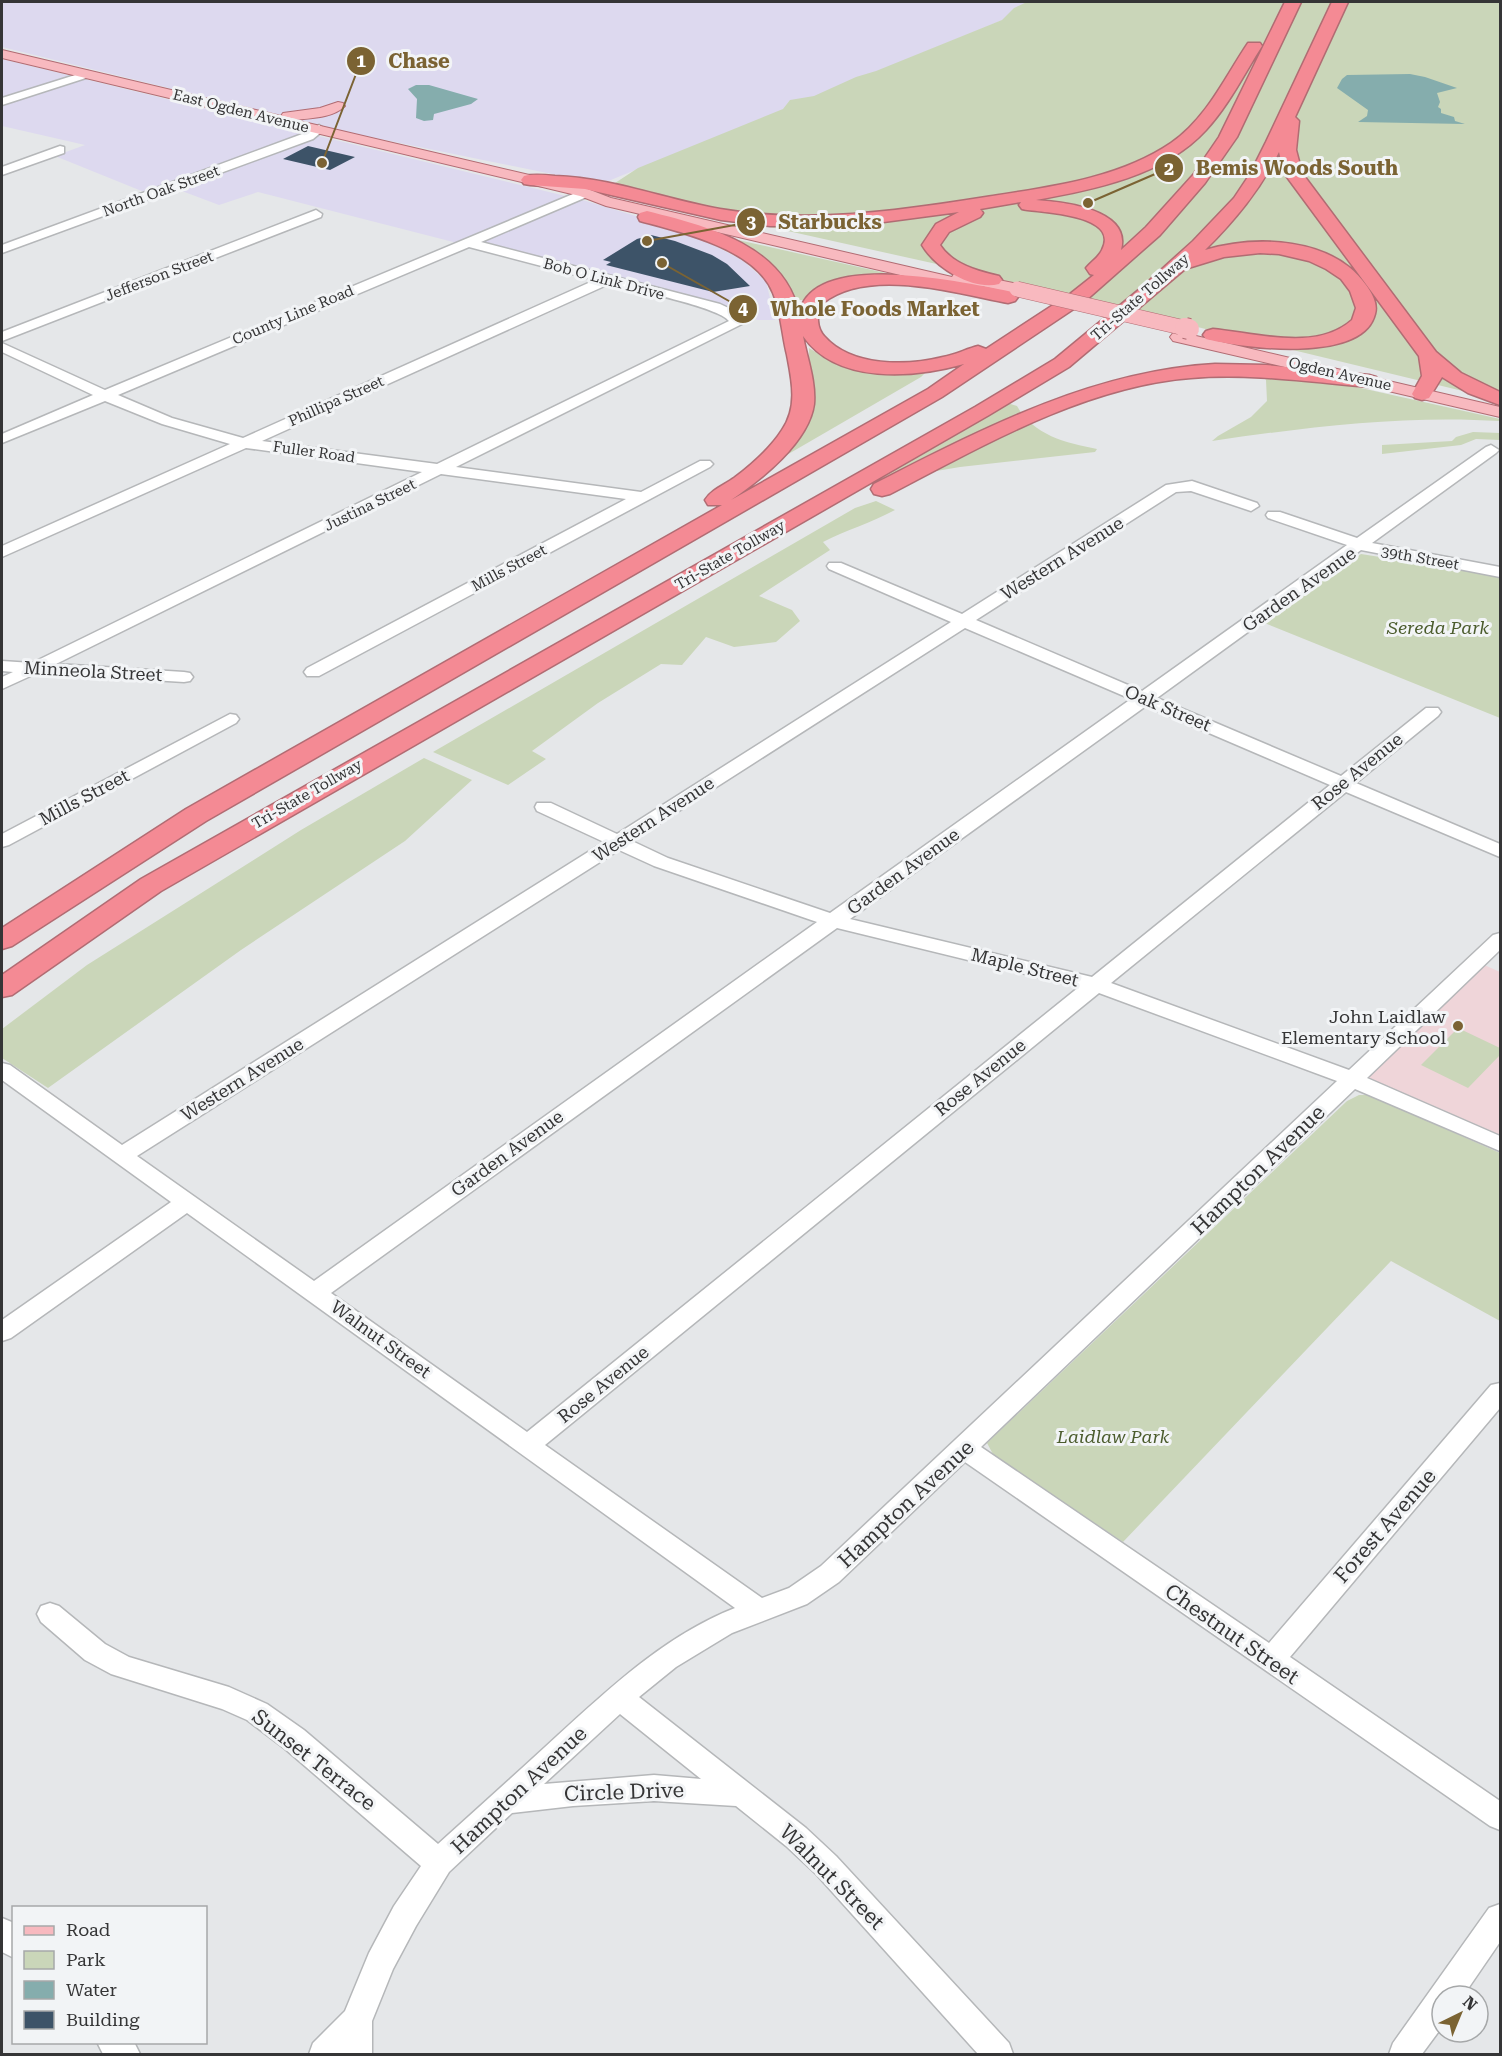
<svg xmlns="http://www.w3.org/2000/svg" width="1502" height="2056" viewBox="0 0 1502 2056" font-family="'Roboto Serif',serif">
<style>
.commercial{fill:#ddd9ef}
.education{fill:#efd5d9}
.green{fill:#cad6b9}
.water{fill:#85adad}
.building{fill:#3d5368}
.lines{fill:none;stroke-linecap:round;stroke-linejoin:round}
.minor-casing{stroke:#b5b7b9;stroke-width:3}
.major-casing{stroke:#b16c73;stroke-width:2}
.highway-casing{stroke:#b16c73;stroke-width:3}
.minor{fill:#fff;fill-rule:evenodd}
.major{fill:#f8b9bf;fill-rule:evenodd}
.highway{fill:#f48a94;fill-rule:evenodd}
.major-bridge-far1-casing{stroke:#b16c73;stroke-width:16;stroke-linecap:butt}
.major-bridge-casing{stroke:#b16c73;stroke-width:22;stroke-linecap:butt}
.major-bridge-far1{stroke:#f8b9bf;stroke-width:15}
.major-bridge{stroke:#f8b9bf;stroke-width:20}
.poi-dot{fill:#7b6333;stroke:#f2f4f6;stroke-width:2}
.labels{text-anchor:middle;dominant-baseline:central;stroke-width:6;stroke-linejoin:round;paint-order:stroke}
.far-street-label{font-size:15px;fill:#353536;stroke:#f2f4f6}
.street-label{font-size:18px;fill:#353536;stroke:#f2f4f6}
.park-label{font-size:18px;font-style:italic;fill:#4b5c2d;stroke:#f2f4f6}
.poi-label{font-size:18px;fill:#353536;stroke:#f2f4f6;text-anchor:end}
.near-street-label{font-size:21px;fill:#353536;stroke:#f2f4f6}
.leader{fill:none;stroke:#7b6333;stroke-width:2}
.callout-dot{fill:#7b6333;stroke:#f2f4f6;stroke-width:2}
.mark-label{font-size:18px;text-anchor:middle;font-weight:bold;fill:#fff}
.callout-label{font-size:20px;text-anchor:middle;font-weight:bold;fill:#7b6333;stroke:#f2f4f6;stroke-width:6;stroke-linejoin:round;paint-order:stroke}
</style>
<rect width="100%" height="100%" fill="#e5e7e9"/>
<path class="commercial" d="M2,2H1047L601,184L356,134L2,47Z
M2,59L586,201L649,220L700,238L742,260L766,281L775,320H758L258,192L219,205L174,188L154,196L55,156L85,145L2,126Z"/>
<path class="education" d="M1482,964L1500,972V1141L1358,1080Z"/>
<path class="green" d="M1027,2H1500V400L932,263L756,224L612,185L638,168L783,109L790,100L814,96L856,77L876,71L1002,20L1014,8Z
M725,238L738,240L890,274C859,275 826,278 803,300H796C781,265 758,254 725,238Z
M809,348C848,373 881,376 926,372L921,377L785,456L810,420Z
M1253,364L1500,419V421C1405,415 1307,427 1212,441L1218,436L1251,417L1267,401L1266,380Z
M1004,402L1017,406C1033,435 1066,443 1097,449L1095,452L960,467L889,479L845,493Z
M1473,432L1500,433V440L1476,439L1461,445L1382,454V445L1452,441L1456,437Z
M876,501L895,510C871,523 846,530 823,542L830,550L759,596L792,610L800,621L776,642L734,647L706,637L682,665L661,664L598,703L532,751L546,759L508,785L433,752L855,508Z
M1361,554L1500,576V718L1262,622Z
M424,758L472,780L405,841L241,950L48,1088L2,1058V1029L87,965L301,830Z
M1458,1028L1500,1048V1055L1468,1088L1421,1065Z
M1359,1095H1369L1500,1153V1321L1391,1261L1123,1542L994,1456L987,1443L1347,1101Z"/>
<path class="water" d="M1410,74L1425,77L1457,88L1437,93L1440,102L1438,107L1441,109V113L1454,117L1455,121L1465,124L1358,122L1367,116L1368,110L1337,88L1342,79L1347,75Z
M416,85H429L478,99L471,104L434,114L433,120L424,121L416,118L417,99L408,89Z"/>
<path class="building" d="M308,146L355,157L330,170L283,159Z
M651,235L675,241L712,255L727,264L750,286L713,292L606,265L611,262L603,260L637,239Z"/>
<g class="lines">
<defs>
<path id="minor" d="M88,71L94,74L92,76L2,105V98Z
M319,125L325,129L313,139L2,253V245L305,133Z
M60,146L64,147V153L2,175V167Z
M585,189L591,193L589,196L481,242L720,304L737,312L744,323L456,467L641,492L700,461H710L713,464L710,467L319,676H307L304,672L307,668L626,499L441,474L56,664L184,672L190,673L193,677L190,681L184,682L37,673L2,689V677L13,672L2,671V661L32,663L422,472L246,448L2,557V546L230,444L162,424L105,401L2,443V434L93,395L2,352V343L105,390ZM469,247L595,280L243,438L172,418L118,395ZM609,284C631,289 719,307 729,321L437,464L262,441Z
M316,210L322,214L321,217L2,341V332Z
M1491,445L1499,450L1496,453L1372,543L1500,567V577L1361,550L1157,698L1341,776L1426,708H1438L1441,712L1438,716L1356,783L1500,844V857L1346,792L1111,983L1349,1070L1493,935L1500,933V950L1367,1078L1500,1136V1151L1355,1089L981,1447L1269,1643L1491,1385L1500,1383V1408L1290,1657L1500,1801V1830L1490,1826L965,1462L839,1582L807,1604L732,1633L676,1667L639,1697L806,1828L836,1856L1009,2043L1013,2054H978L816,1874L786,1846L736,1806L654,1801L573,1806L512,1813L449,1872L416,1926L393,1969L372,2021V2054H309L313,2043L345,2011L369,1953L394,1906L421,1866L284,1748L247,1720L222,1709L111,1674L85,1660L41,1622L37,1614L41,1606L50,1603L59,1606L105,1644L129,1657L229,1687L267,1704L304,1730L438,1844C478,1808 518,1772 557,1736C611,1687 666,1635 735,1608L187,1213L11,1338L2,1341V1320L171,1202L2,1080V1063L10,1065L122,1145L604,842L537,811L535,807L537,803H551L617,834L951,622L829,569L827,566L829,563H841L962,614L1166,485L1192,481L1257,503L1259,506L1251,511L1191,491L1176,492L976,620L1142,691L1347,545L1268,518L1266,515L1268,512H1280L1357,538L1486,447ZM965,628L1131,699L830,913L668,858L632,841ZM1146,706L1330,785L1092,977L850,919ZM619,850L654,866L817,922L314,1281L137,1156ZM837,928L1079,987L527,1432L331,1293ZM1099,993L1337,1081L821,1566L789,1588L762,1598L545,1445ZM620,1714L701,1779L654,1775L544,1784Z
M230,714L236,715L239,719L236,723L9,845L2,847V834Z
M1500,1904V1942L1463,1996H1442V2027L1422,2054H1389L1393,2043L1489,1908Z
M2,1918L14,1923V1958L2,1952Z
M97,2042H134L140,2054H103Z"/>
<path id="major" d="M2,50L281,116L283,113L320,108L338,102L343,103L345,106C333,118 311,118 295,120L585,188L611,198L952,277L954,274L960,272L1023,285L1025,289L1017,294L981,286L979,290L973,292L606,206L580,196L2,58Z
M1179,332L1500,407V417L1173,341L1170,337L1173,333Z"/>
<path id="highway" d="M1285,2H1301L1237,137L1205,183L1160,235L1084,302L942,397L206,821L12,946L2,949V928L186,809L722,505H708L705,500C711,490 724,485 734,478C751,465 770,449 782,430C798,407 792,381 787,355C782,335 781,312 773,293C756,249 681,232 640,221L638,217L640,213L647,211C706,226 785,245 799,314C812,248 965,283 1008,291L1015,293L1018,297L1015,301L1008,303C955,293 869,267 823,303C816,313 816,328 825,337C852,367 907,366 943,357C955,355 966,349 978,346L986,349L1070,294L1094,275L1090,274L1086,268C1091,262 1099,257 1102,250C1121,213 1039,213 1022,209L1019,205L1021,202L980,209L983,213L980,217L949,232L940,245C953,265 978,271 999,276L1002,280L999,284C972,291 935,267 922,245L936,224L959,212L861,225L770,226L721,220L585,189L530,185L524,184L521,180L524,176C534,174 545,175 555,176C612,178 664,199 720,209C808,224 898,211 986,197C1049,187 1118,179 1171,143C1207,118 1225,77 1248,43H1260L1262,46C1244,74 1229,105 1206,130C1164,176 1095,189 1036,200C1063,202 1132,209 1121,250L1146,227L1193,175L1219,137ZM803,336C837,385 914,378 964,364L928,389L731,500C761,480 809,442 814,404C816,381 807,358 803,336Z
M1332,2H1348L1295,117L1299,121L1296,150L1302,173L1436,352L1461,373L1500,392V405L1468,393L1442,377L1429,398L1422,400L1415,398L1412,394L1422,376L1419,356L1284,173L1279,152C1260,190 1235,220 1205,250C1256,235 1332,237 1366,285C1372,293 1378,304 1375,314C1363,364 1242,348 1206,339L1203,335L1206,331L1213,329C1256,333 1316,352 1352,320L1356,308L1350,291L1341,279L1326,269L1309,261L1279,254L1260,253L1224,257L1185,269L1069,367L989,415L161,891L12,995L2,997V975L141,879L975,407L1055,359L1141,288L1193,241L1234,198L1250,174L1266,142Z
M1215,364L1266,365L1369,375L1376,377L1379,381L1376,385L1369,387C1310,382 1251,373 1191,378C1086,386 982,446 890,494L882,496L874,494L871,489L874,484C982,429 1092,371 1215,364Z"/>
</defs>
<use href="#minor" class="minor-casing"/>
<use href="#major" class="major-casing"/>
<use href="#highway" class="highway-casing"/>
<use href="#minor" class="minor"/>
<use href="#major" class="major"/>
<use href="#highway" class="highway"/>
<defs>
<path id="major-bridge-far1" d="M1017,289L1189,329"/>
<path id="major-bridge" d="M1185,328L1189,329"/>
</defs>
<use href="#major-bridge-far1" class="major-bridge-far1-casing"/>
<use href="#major-bridge" class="major-bridge-casing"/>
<use href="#major-bridge-far1" class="major-bridge-far1"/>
<use href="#major-bridge" class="major-bridge"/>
</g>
<circle class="poi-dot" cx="1458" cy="1026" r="6"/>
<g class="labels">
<g class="far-street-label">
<text transform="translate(241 111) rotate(14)">East Ogden Avenue</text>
<text transform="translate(161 191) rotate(-20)">North Oak Street</text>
<text transform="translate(159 276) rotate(-21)">Jefferson Street</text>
<text transform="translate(604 279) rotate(15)">Bob O Link Drive</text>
<text transform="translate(1140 297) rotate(-41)">Tri-State Tollway</text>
<text transform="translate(293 315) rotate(-23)">County Line Road</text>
<text transform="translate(1340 374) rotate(13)">Ogden Avenue</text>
<text transform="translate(336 401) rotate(-24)">Phillipa Street</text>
<text transform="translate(314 452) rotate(8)">Fuller Road</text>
<text transform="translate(370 505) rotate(-26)">Justina Street</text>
<text transform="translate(730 555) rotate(-30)">Tri-State Tollway</text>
<text transform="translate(1420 558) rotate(10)">39th Street</text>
<text transform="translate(509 568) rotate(-28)">Mills Street</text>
<text transform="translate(307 794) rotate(-30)">Tri-State Tollway</text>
</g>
<g class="street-label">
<text transform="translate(1062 558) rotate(-32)">Western Avenue</text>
<text transform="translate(1299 589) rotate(-35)">Garden Avenue</text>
<text transform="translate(93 671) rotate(3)">Minneola Street</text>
<text transform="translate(1168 708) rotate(23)">Oak Street</text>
<text transform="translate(1357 771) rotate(-39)">Rose Avenue</text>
<text transform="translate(84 797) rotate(-28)">Mills Street</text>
<text transform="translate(653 819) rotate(-33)">Western Avenue</text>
<text transform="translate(903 871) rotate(-36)">Garden Avenue</text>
<text transform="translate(1025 967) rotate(14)">Maple Street</text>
<text transform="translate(980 1077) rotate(-39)">Rose Avenue</text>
<text transform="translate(242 1079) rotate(-32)">Western Avenue</text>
<text transform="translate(507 1153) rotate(-36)">Garden Avenue</text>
<text transform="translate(381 1339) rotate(36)">Walnut Street</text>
<text transform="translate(603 1384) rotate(-39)">Rose Avenue</text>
</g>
<g class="park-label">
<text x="1438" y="627">Sereda Park</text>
<text x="1113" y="1436">Laidlaw Park</text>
</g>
<g class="poi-label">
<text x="1446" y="1016">John Laidlaw<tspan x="1446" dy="21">Elementary School</tspan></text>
</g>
<g class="near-street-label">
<text transform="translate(1258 1170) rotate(-44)">Hampton Avenue</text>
<text transform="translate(906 1504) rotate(-43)">Hampton Avenue</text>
<text transform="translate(1385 1526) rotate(-49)">Forest Avenue</text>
<text transform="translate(1232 1634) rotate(35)">Chestnut Street</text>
<text transform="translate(314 1760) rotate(38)">Sunset Terrace</text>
<text transform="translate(519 1790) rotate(-43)">Hampton Avenue</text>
<text transform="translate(624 1792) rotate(-2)">Circle Drive</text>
<text transform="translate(832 1877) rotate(45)">Walnut Street</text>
</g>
</g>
<path class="leader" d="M322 163L361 61M1088 203L1169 168M647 241L751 222M662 263L743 309"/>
<g class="callout-dot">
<circle cx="322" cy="163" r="6"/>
<circle cx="1088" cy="203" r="6"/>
<circle cx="647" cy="241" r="6"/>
<circle cx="662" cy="263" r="6"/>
<circle cx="361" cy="61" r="15"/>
<circle cx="1169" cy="168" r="15"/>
<circle cx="751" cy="222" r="15"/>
<circle cx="743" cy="309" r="15"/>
</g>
<g class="mark-label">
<text x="361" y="67">1</text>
<text x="1169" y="175">2</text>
<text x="751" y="228">3</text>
<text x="743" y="315">4</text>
</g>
<g class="callout-label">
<text x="419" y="68">Chase</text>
<text x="1297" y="175">Bemis Woods South</text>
<text x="830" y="229">Starbucks</text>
<text x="875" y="316">Whole Foods Market</text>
</g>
<rect width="1502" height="2056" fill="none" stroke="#353536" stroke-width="6"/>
<rect x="12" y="1906" width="195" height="138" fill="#f2f4f6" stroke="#a6a8a9" stroke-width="1.5"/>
<rect x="24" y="1926" width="30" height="9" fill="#f8b9bf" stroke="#a6a8a9" stroke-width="1.5"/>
<text x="66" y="1936" font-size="18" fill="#353536">Road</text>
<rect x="24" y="1951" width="30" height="18" fill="#cad6b9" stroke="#a6a8a9" stroke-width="1.5"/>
<text x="66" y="1966" font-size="18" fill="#353536">Park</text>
<rect x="24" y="1981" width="30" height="18" fill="#85adad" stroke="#a6a8a9" stroke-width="1.5"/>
<text x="66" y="1996" font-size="18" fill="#353536">Water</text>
<rect x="24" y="2011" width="30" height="18" fill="#3d5368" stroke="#a6a8a9" stroke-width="1.5"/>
<text x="66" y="2026" font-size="18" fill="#353536">Building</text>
<g transform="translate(1460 2014) rotate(43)"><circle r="28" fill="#f2f4f6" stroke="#a6a8a9" stroke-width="1.5"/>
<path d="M0-4.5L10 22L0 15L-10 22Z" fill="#7b6333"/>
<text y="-9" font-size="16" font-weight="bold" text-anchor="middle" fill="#353536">N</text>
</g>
</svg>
